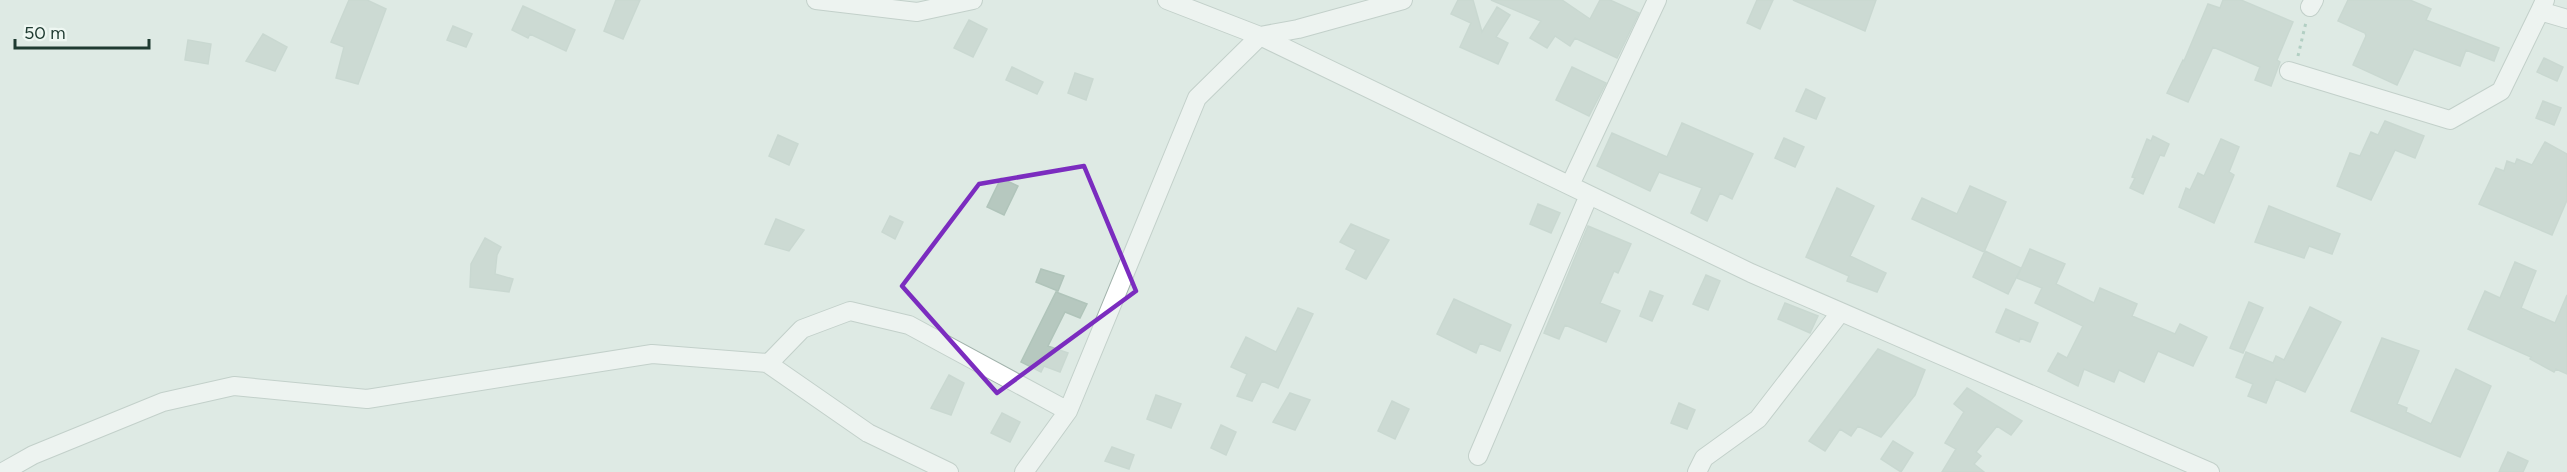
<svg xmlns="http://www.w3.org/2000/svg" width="2567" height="472" viewBox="0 0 2567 472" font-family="Figtree,sans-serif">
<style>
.building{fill:#b6c8bf;stroke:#b0c4ba;stroke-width:1.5}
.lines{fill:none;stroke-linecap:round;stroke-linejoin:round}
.minor-casing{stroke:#a1b2ab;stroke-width:20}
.path{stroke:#7db09c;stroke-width:3;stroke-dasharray:3 4.5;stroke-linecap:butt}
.minor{stroke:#fff;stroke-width:18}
.marked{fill:none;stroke:#7b2cbf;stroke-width:4.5;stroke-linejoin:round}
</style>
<rect width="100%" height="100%" fill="#deeae4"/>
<path class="building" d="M349,0H367L386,9L358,84L336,78L344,47L331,42Z
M616,0H640L623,39L604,31Z
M1458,0H1473L1482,32L1497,7L1510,15L1496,37L1508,43L1498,64L1460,47L1471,23L1451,14Z
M1491,0H1562L1590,19L1600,0H1610L1639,13L1617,58L1575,38L1570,46L1555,36L1547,48L1530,38L1541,21Z
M1757,0H1773L1760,29L1747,23Z
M1793,0H1876L1865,31Z
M2223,0H2241L2293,22L2277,60L2280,62L2271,86L2255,80L2260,67L2213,47L2188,102L2167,93L2183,60L2184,61L2208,4L2220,8Z
M2348,0H2410L2431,9L2426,20L2499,48L2494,61L2466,50L2460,66L2414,49L2397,85L2353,65L2366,36L2365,33L2338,21Z
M523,6L575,30L566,51L530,34L528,38L512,30Z
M969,20L987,29L973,57L954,48Z
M453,26L472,34L466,47L447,40Z
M263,34L287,47L275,71L246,61Z
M188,40L211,44L208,64L185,60Z
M2544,58L2563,67L2557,81L2537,72Z
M1012,67L1043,82L1037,94L1006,80Z
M1572,67L1606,83L1589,116L1556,100Z
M1075,73L1093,79L1086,100L1068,93Z
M1806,89L1825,98L1816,119L1796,111Z
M2543,101L2561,108L2554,125L2536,118Z
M2385,121L2424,136L2415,158L2395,150L2371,200L2337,186L2350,153L2360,156L2371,132L2378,135Z
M1682,123L1753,154L1732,199L1720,193L1707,221L1691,213L1702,188L1659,172L1650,191L1597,166L1612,133L1667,157Z
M778,135L798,144L789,165L769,156Z
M2153,136L2169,144L2164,156L2160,155L2143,194L2130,188L2135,178L2132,177L2147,139L2151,141Z
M1784,138L1804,147L1795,167L1775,158Z
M2221,139L2239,147L2229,172L2234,175L2214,223L2179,207L2186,188L2190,190L2198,173L2204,176Z
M2545,142L2567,154V200L2552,235L2479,204L2496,168L2504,171L2507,161L2515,164L2517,159L2532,165Z
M1001,178L1018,186L1004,215L987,207Z
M1970,186L2006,202L1984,252L1912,219L1922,198L1957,214Z
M1837,188L1874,206L1850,256L1886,273L1877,292L1847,281L1849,276L1806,257Z
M1538,204L1560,213L1551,233L1530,224Z
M2269,206L2340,234L2332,254L2309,246L2304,258L2255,242Z
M890,216L903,222L895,239L882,232Z
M776,219L804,230L789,251L765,244Z
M1351,224L1389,240L1366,279L1346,269L1356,250L1340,242Z
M1588,226L1631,244L1618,273L1614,271L1600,303L1620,311L1606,342L1565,325L1559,339L1544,333Z
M485,238L501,247L497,255L495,274L513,279L509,292L470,287L471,264Z
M2030,249L2065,264L2056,284L2094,303L2100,288L2137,304L2132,316L2175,334L2180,324L2207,337L2193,366L2158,351L2144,382L2119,370L2114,382L2084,369L2078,386L2048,371L2058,353L2067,358L2083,326L2035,303L2042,288L2017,278Z
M1985,251L2021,268L2008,294L1973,277Z
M2515,262L2536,271L2521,308L2555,323L2567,295V374L2556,369L2554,372L2530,359L2531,357L2468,329L2485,291L2500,298Z
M1041,269L1064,276L1058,291L1036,282Z
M1706,275L1720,281L1708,310L1693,304Z
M1650,291L1663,296L1652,321L1640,316Z
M1056,292L1087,304L1080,318L1065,312L1048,346L1068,353L1060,372L1044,366L1041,372L1021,362Z
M1454,299L1511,325L1500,351L1480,343L1476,353L1437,334Z
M2249,302L2263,308L2243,353L2230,348Z
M1785,303L1818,316L1810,333L1778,319Z
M2310,307L2341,322L2305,392L2276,379L2266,403L2248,396L2253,384L2236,377L2246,352L2273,363L2276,356L2284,360Z
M1298,308L1313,314L1278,388L1262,381L1252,401L1237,396L1247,374L1231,367L1246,337L1276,352Z
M2006,309L2038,323L2030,342L2020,338L2019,342L1996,332Z
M2382,338L2419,351L2397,404L2407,408L2406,412L2431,424L2456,369L2491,386L2460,457L2351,411Z
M1878,349L1925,370L1915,395L1881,437L1858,426L1851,436L1840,429L1825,451L1809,441Z
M949,375L964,383L951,415L931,408Z
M1967,388L2022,421L2011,435L1997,426L1976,452L1981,456L1974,464L1984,472H1942L1956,449L1945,443L1964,412L1954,404Z
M1290,393L1310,400L1295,430L1273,422Z
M1156,395L1181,404L1171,428L1147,419Z
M1392,401L1409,409L1395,439L1378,431Z
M1679,403L1695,410L1687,429L1671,423Z
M1002,413L1020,422L1010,442L991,433Z
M1221,425L1236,432L1226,455L1211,448Z
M1893,441L1913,453L1901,472L1881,459Z
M1112,447L1134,455L1129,469L1105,461Z
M2508,452L2528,461L2523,472H2499Z"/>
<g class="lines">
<defs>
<path id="minor" d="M816,0L917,12L973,0
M1167,0L1260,36L1298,29L1403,0
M2545,0L2540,11L2567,19
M2310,7L2314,0
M2289,71L2450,120L2501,91L2540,11
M1570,185L1657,0
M769,363L802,329L850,311L909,325L1068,411
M1478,456L1589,195
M3,472L33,455L163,402L234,386L367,399L652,354L767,363L868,433L949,472
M1024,472L1068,411L1197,98L1260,36L1751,273L2210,472
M1697,472L1704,458L1758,419L1840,313"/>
</defs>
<use href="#minor" class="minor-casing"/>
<path class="path" d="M2298,56L2306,22"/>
<use href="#minor" class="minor"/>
</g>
<path d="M0 0H2567V472H0ZM1084,166L1136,291L997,393L902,286L979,184Z" fill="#deeae4" fill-opacity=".55" fill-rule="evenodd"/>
<path class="marked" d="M1084,166L1136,291L997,393L902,286L979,184Z"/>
<path d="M15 39v9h134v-9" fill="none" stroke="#1f3b31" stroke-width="3"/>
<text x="24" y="39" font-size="18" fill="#1f3b31" stroke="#eef7f2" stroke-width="4.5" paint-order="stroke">50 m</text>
</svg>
